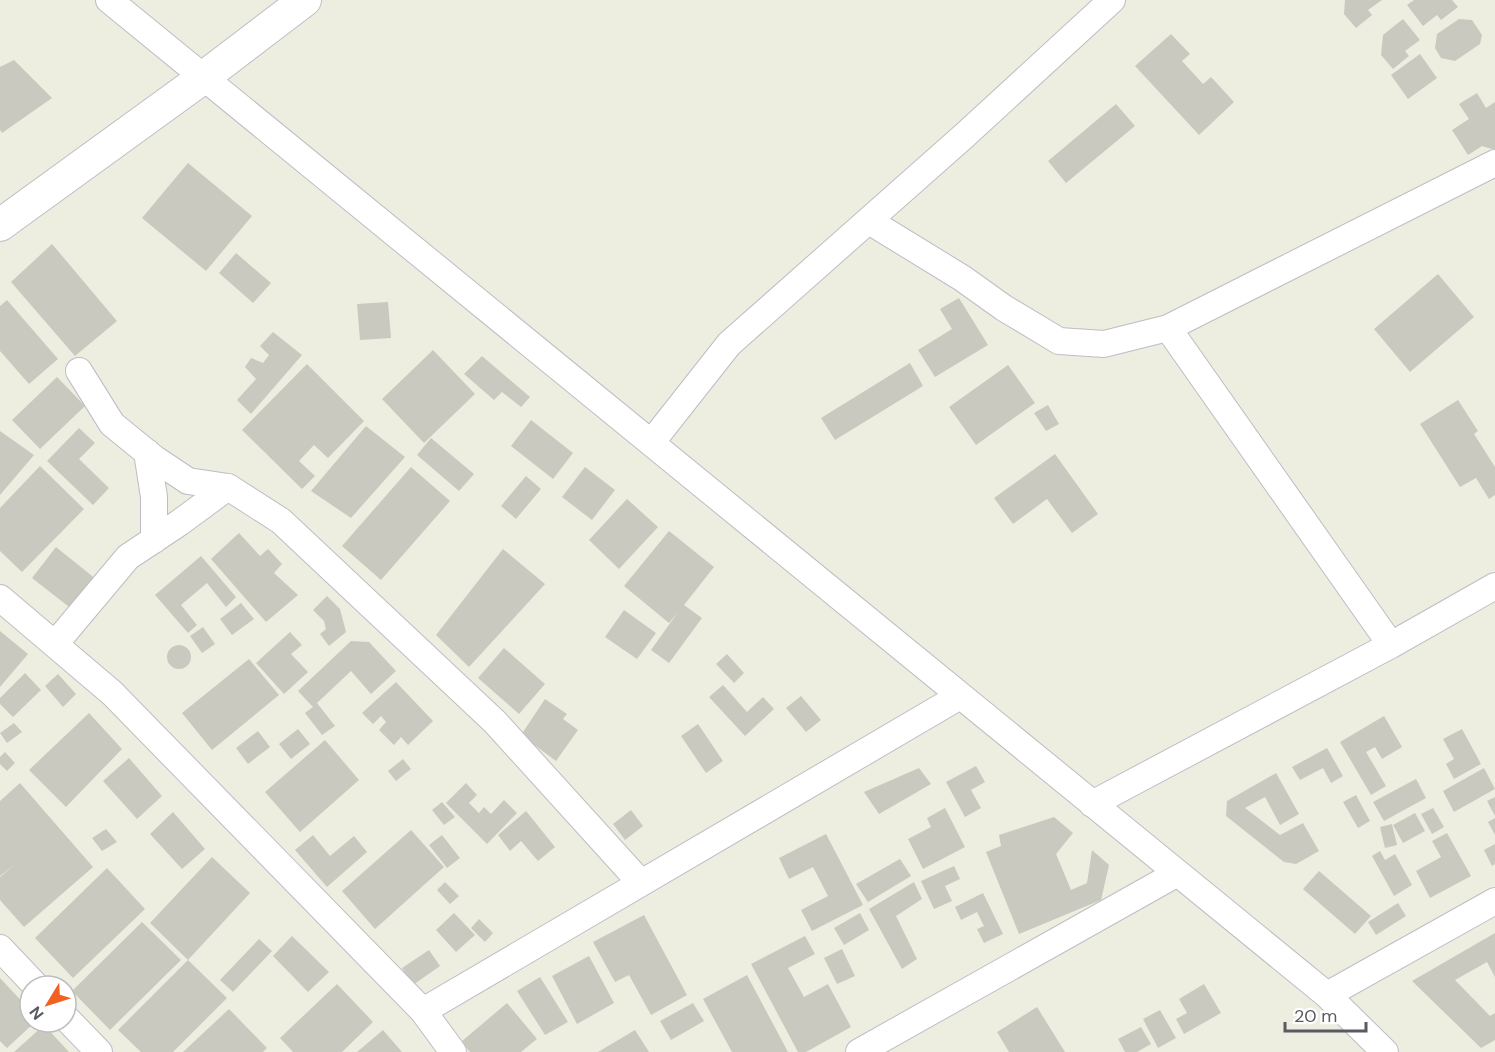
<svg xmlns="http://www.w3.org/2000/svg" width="1495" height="1052" viewBox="0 0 1495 1052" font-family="'DM Sans',sans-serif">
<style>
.building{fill:#cac9c0}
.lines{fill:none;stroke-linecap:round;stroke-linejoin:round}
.minor-casing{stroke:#bdbec5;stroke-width:28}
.tertiary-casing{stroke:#bdbec5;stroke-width:34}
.minor{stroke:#fff;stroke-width:26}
.tertiary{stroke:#fff;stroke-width:32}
</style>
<rect width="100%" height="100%" fill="#edede0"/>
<path class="building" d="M1345,0H1382L1368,10L1372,15L1356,28L1344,14Z
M1414,0H1452L1458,7L1441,20L1437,15L1423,26L1407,5Z
M1403,19L1420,40L1405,51L1409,56L1393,69L1381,55L1383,35Z
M1459,19L1472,20L1482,35L1480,44L1455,61L1441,58L1435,48L1437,34Z
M1171,34L1190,54L1182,61L1203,84L1211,77L1234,102L1199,135L1135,66Z
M1420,54L1437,78L1408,99L1391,75Z
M14,60L52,98L2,133L0,130V67Z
M1477,93L1486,108L1495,102V150L1482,146L1468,155L1452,130L1469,119L1459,104Z
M1116,104L1135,126L1066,183L1048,161Z
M188,163L252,216L206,271L142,218Z
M52,244L117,321L75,356L11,282Z
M236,253L271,283L253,303L219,273Z
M1438,274L1474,317L1410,372L1374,329Z
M959,298L988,345L935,377L918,350L952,329L940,309Z
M7,300L58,359L29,384L0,351V306Z
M388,302L391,338L360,340L357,304Z
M273,332L302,355L251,414L237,400L256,379L245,367L251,358L263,363L269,355L260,346Z
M433,350L475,394L424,443L382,399Z
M482,356L530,397L521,407L502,392L494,400L464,374Z
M910,363L923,386L835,440L821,418Z
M307,364L364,421L328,458L314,445L299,461L315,476L302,489L242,430Z
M1008,365L1035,403L976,445L949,407Z
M57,377L85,406L40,449L12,420Z
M1458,400L1478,431L1474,434L1495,467V495L1489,499L1476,478L1460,487L1420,424Z
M1048,405L1059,424L1046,431L1034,413Z
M531,420L573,453L553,479L511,446Z
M366,426L405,457L351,518L311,491Z
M79,428L95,443L79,459L109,488L93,505L47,461Z
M0,431L34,455L0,495Z
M431,438L474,474L459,491L417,455Z
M1055,454L1098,514L1072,533L1047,499L1013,524L994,498Z
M40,466L84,509L22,572L0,551V508Z
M411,467L450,501L381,580L342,546Z
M585,467L615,490L592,520L562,497Z
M526,476L541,489L516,519L501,506Z
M627,499L658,527L619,569L589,540Z
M669,531L714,567L684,605L702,618L669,663L651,650L678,612L669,623L624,586Z
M239,533L260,556L268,549L282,564L274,573L298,595L266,622L211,559Z
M56,547L97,580L73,610L32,578Z
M503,549L545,584L469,667L436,635Z
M201,556L236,597L226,607L207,583L181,605L197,625L188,633L155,595Z
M327,596L340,609L346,632L329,646L320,634L326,629L324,621L313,610Z
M241,603L254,619L232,635L220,619Z
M624,610L656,633L637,659L605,637Z
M203,627L215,644L202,653L190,636Z
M0,631L28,654L0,687Z
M290,632L302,645L291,654L308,672L284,694L256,663Z
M351,641L369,642L396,671L371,694L351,671L317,703L335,726L322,735L305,713L313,707L298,691Z
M167 657a12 12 0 1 1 24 0a12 12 0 1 1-24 0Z
M504,648L545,684L519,714L478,678Z
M727,654L744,673L734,683L716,664Z
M249,659L279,695L212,750L182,713Z
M25,673L41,690L13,717L0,704V698Z
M58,674L76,694L63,707L45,686Z
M396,682L433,721L408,745L401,737L394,745L379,730L386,722L381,716L373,724L362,713Z
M723,685L747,712L763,697L774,709L745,736L709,697Z
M801,696L821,720L806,732L786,708Z
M545,699L567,714L563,719L578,730L556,761L521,735Z
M89,713L122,749L66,807L29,770Z
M1384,716L1402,747L1382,759L1375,747L1366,752L1386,786L1371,795L1340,742Z
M14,723L22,732L7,743L0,733Z
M698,724L723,761L706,773L681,736Z
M298,729L310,744L291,759L279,744Z
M1462,729L1481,764L1454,779L1446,764L1454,759L1443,739Z
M258,731L270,747L248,764L236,748Z
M325,740L359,780L300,832L265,792Z
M1327,748L1343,776L1331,783L1323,768L1300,780L1292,767Z
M5,752L15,763L7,771L0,764V757Z
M129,758L162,796L137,819L103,781Z
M403,759L411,769L396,781L388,771Z
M976,766L985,782L971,790L981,808L965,817L946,782Z
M919,768L931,784L879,814L864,792Z
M1484,768L1495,789L1454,812L1443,791Z
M1276,773L1299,814L1280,825L1265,797L1245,808L1280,835L1303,823L1319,851L1296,864L1284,862L1226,816L1227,801Z
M1416,779L1426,798L1384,821L1373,802Z
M20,783L93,867L24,927L0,900V877L14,865L0,876V801Z
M466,783L477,795L469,803L479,813L484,807L491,814L504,800L517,813L487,844L446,803Z
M1356,795L1370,821L1358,828L1343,802Z
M1495,797V816L1487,801Z
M442,802L455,817L444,825L432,810Z
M945,808L965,847L923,869L908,839L931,827L927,818Z
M1433,808L1444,827L1432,834L1421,814Z
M631,810L643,826L625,840L613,824Z
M526,811L555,847L538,861L521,841L510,851L498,835Z
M173,812L205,849L182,869L150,834Z
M1415,813L1425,831L1403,843L1393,825Z
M1054,817L1073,833L1056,854L1071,890L1087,883L1092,850L1109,865L1101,900L1019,934L986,852L1001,846L999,835Z
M1495,818V835L1488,822Z
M1392,824L1397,845L1385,848L1380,827Z
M106,829L117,842L102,851L92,838Z
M411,830L444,867L375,929L342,891Z
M1447,833L1471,876L1430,898L1416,871L1441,857L1432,841Z
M826,834L863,905L812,931L801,910L828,896L813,867L789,879L779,858Z
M313,835L330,856L354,836L367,852L327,887L295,850Z
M442,835L460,858L447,868L429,845Z
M1495,844V864L1492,866L1484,850Z
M1380,851L1385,860L1395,854L1412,885L1394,896L1372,856Z
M212,857L250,893L188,960L150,923Z
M900,859L911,876L868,902L856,884Z
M954,866L960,879L945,886L952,901L934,909L921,881Z
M107,868L145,909L73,978L35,938Z
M1319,871L1371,916L1355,934L1303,889Z
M445,882L459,896L450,904L437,890Z
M914,882L922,899L896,916L917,959L902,969L869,909Z
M983,893L1003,934L984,943L977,929L984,926L977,912L961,920L955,907Z
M1398,903L1406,916L1376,935L1368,922Z
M454,913L475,935L456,952L436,930Z
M860,913L869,930L844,945L834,928Z
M644,915L687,995L651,1015L629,975L615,982L593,942Z
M479,919L493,933L485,942L471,928Z
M142,922L181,960L110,1030L72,991Z
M1495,933V977L1487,962L1455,980L1490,1016L1495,1013V1040L1481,1048L1412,981Z
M292,936L329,972L308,992L273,956Z
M805,936L815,954L788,968L804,997L828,984L851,1027L806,1052H798L751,964Z
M259,939L272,951L233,992L220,980Z
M842,949L855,976L837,984L824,958Z
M429,950L440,966L413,985L402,968Z
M589,956L614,1003L577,1024L552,976Z
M188,960L227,998L173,1052H141L118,1030Z
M747,975L788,1052H732L703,999Z
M540,977L568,1022L545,1035L517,991Z
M0,978L30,1010V1022H35L7,1048L0,1041Z
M337,984L373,1022L342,1052H293L280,1038Z
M1204,984L1221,1013L1184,1034L1176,1019L1187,1013L1179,999Z
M507,1003L537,1039L521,1052H470L461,1042Z
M693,1003L704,1021L671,1040L660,1021Z
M1037,1007L1065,1052H1009L997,1032Z
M229,1009L267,1048L263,1052H183Z
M1160,1010L1176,1038L1158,1048L1143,1019Z
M44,1025L69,1052H14Z
M1141,1027L1151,1044L1137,1052H1125L1118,1039Z
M383,1030L402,1052H357Z
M635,1030L649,1052H598Z"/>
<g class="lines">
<defs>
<path id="minor" d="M109,0L1327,995L1385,1052
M869,221L962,278L1004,308L1059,341L1104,344L1168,328L1495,163
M1168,328L1391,645
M79,371L112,424L155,459L188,481L228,487
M651,443L729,344L965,135L1112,0
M147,452L154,497V540
M0,598L112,693L423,1011L453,1052
M55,644L128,557L179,523L228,487L281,521L495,722L641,883
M1092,804L1391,645L1495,586
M0,948L36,986
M1327,995L1495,901
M423,1011L960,696
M66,1018L99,1052
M859,1052L1176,874"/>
<path id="tertiary" d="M0,225L204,77L305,0"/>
</defs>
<use href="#minor" class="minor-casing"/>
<use href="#tertiary" class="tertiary-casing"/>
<use href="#minor" class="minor"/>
<use href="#tertiary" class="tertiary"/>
</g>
<g transform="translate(48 1004) rotate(232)"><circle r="28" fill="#ffffff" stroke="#bdbdc0" stroke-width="1.5"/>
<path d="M0-4.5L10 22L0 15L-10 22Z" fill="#f26122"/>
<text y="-9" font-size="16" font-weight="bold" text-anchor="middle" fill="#595b62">N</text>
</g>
<path d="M1285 1022v9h81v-9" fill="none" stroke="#595b62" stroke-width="3"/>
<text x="1294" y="1022" font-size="18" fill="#595b62" stroke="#ffffff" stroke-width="4.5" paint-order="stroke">20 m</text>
</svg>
